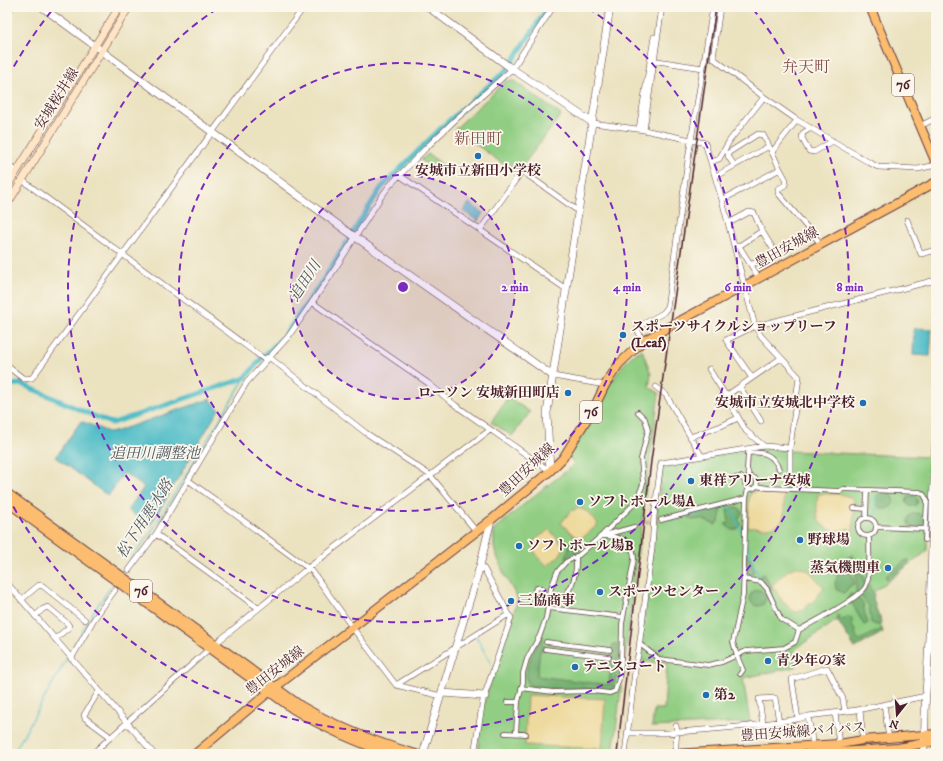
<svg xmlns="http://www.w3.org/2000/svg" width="943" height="761" viewBox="0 0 943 761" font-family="'IM FELL DW Pica','Noto Serif JP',serif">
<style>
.green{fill:#91ce83;stroke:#6e7657}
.forest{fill:#74b171;stroke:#5f684e}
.sand{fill:#eeda9e;stroke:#9c7c64}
.water{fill:#4ebcc6;stroke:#4c6e78}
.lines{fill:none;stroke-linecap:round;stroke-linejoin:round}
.stream{stroke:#4ebcc6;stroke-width:1.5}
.canal{stroke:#4ebcc6;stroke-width:5}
.pedestrian-tunnel{stroke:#cbbba2;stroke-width:4;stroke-dasharray:4 2;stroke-linecap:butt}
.pedestrian-casing{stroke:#623c41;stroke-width:5.5}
.minor-casing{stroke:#623c41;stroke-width:6}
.tertiary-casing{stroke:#623c41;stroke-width:8}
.secondary-casing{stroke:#623c41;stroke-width:8}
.primary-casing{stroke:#623c41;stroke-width:10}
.pedestrian{stroke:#fff;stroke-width:4}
.minor{stroke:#fff;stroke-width:5}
.tertiary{stroke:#fff;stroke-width:7}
.secondary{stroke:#fee5c5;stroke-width:7}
.primary{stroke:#fcbd6f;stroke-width:8}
.rail{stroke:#4a1f2b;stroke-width:1.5}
.ring{fill:none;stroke:#7b2cbf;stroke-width:2;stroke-dasharray:7 5}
.poi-dot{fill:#1f6fb2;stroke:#fbf7ec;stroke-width:1.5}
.labels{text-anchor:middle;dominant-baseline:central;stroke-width:3.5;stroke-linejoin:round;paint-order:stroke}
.shield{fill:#fbf7ec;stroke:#7f6065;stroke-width:1}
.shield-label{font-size:13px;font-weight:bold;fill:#4a1f2b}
.street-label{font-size:14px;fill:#4a1f2b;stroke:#fbf7ec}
.poi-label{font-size:14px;font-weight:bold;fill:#4a1f2b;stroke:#fbf7ec;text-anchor:start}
.water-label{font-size:15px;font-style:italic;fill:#4b5661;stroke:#fbf7ec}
.quarter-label{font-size:16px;fill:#844f48;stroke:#fbf7ec}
.centre{fill:#7b2cbf;stroke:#fbf7ec;stroke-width:2}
.ring-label{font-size:12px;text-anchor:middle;font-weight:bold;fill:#7b2cbf;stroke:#fbf7ec;stroke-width:3.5;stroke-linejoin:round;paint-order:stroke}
</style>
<rect width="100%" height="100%" fill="#fbf7ec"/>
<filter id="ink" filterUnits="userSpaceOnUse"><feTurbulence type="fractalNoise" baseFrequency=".025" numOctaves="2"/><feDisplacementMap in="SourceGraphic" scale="8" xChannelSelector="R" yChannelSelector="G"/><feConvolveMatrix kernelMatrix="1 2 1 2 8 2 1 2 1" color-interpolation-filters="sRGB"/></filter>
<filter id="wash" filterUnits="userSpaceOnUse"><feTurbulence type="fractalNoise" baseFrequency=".012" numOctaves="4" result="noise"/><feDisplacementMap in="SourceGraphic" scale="16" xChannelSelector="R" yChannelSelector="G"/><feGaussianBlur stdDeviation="0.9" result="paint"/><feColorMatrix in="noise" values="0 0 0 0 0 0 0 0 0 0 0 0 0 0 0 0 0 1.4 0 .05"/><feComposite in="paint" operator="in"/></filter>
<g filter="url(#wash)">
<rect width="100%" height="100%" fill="#ebe2c0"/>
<path class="green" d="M506,81H514L561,115L524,164L509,167L503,164L455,129Z
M428,154L443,165L448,172L442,175L439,174L421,160Z
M642,350L651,374L649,387L659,393C642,513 628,634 613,754H478L481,713L518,599L504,574L494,548V530L530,499L574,465L568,455C578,441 587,428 595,413C606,395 620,358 642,350Z
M508,397L530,412L512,436L491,422Z
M764,448L786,449L788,451L931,457L927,551L870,595L883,632L855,648L837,620L794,650L795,667L743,678L750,722L652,727L654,709H664L667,663L638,661L656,521L662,464Z"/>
<path class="forest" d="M876 500a9 9 0 1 1 18 0a9 9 0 1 1-18 0Z
M906.5 501a5.5 5.5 0 1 1 11 0a5.5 5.5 0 1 1-11 0Z
M715,507L721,511L719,522L715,525L701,519L692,520L689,518L690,513Z
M734,507L740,509L742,514L738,519L741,524L737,529L732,530L725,524L729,523L727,510Z
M908 521a8 8 0 1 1 16 0a8 8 0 1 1-16 0Z
M567,542L577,544H584C581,551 573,554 566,558C566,552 571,548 567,542Z
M746,554H748L754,570L753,573L749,575L746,573Z
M853,555L855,559L854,573L850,572L853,577L854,584L850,586L844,593L836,589L835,582C838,578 837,577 837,572C838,566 847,556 853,555Z
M906,560H909V563L888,579L886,578V576Z
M859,572L863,575L864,582L869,585L874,595L873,598L878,615L880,617L881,624L877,625L871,623L869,606L860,595L856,594V573Z
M763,574L771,586V593L758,578Z
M750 598a8 8 0 1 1 16 0a8 8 0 1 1-16 0Z
M850,594L854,595L863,603L866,619L868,622L867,624L864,625L853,605L847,600Z
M837,615L843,620L847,616L852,618V626L856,631C855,635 856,638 859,640L882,629L883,632L855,648L837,619Z
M543,636L542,650H540L537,676L609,685L613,644L618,645V671L613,688L610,691L583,689H550L529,685C520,674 536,645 543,636Z"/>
<path class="sand" d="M758,491L785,492C781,506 792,526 766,528C760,529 756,526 748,527L749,498L751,493Z
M818,494C829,494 845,492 854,500L853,532L849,528C836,534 818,529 817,513C816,506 818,500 818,494Z
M579,508L588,512L598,524C578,543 580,542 561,523L571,511Z
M549,529L562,544L563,550L559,556L547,566C541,558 527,550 536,539C540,535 544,535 549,529Z
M798,567C813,569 814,579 824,587L811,605L809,603C800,615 794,615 786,603L784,604L772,585C781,579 785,568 798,567Z
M527,695L605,699L602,749L525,745Z"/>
<path class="water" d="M469,203L483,213L478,221L463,211Z
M914,328L932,329L930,356L913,355Z
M210,399L219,409L150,526L128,510L144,487L124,473L108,496L56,457L81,421L111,433Z"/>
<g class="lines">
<path class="stream" d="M872,514L873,515L876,513V495
M670,520L727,506L734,513L743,536
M489,543L492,531
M746,544L759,577
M124,569L152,531L245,378
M493,590L506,615
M476,636L492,666
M70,653L93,612L111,587
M13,754L68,656
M929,754L936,753"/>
<path class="canal" d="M7,385L21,384L26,386L108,422L113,423L245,378L261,359L284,336L325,277L381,188L442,127L508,69L548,7"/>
</g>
</g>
<g filter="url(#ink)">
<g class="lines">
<path class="pedestrian-tunnel" d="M634,527L661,520"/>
<defs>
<path id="pedestrian" d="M745 483a6 6 0 1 1 12 0a6 6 0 1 1-12 0Z
M733,478L741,477L745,481
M750,478L747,469L748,453C763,451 773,454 779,469
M756,486L768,488L840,491L843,489L920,492L924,495L927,500L925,540
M854,508L866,509
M866,518L867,490
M858 527a9 9 0 1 1 18 0a9 9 0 1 1-18 0Z
M661,520L746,498
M876,527L926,529
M603,534L635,503L642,487L643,483L641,459L648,430L645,419L638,412
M744,579L761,582L767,589L781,619L799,630
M534.5 592a4.5 4.5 0 1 1 9 0a4.5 4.5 0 1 1-9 0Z
M549,603C572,598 577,576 576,556
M549,608L623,617
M546,642L610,650
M641,645L659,659L708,665L722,662L746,651L784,648L795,642L799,630C813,622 861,598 866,586C871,575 869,547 869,536
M545,649L609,657
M740,674L743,670L737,656L733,642L743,595L746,498L748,489
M521,688L553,692L592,691L610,693L615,691L619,679L621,664L622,624L634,559C634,539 618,536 601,536
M507,702H518L516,733
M518,702L523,682V673L527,659L540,635L546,618L551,588L557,572L566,562L579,555L601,536L634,527
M505,733L526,734"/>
<path id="minor" d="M720,7L713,58L764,97L797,120L870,163L878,167L918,169L936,165
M7,12L12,7
M651,60L703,68
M593,123L644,130L705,143L722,200L755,326L761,336L799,377L790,448V481
M920,126L936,118
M811,128L803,133L802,138L809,151L814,152L833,141
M639,129L654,37
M644,130L662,7
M772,152L797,120
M711,162L719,159L730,140L764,97
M734,165L728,156V153L758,134L763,135L769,146
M780,169L786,180L785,185L778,189V193L821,244
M399,175L480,230L522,171L578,211
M716,176L769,146L780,169L722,200
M22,180L264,359L268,357
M907,220L921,254L936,250
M729,223L749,212L754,213L762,231
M480,230L566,289
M737,246H739L759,278
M739,246L762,231L775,252L751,265
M312,302L354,332L428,383L455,405L550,471
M643,341L638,331V327L663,313L667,308L689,153L713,7
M269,357L366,433L430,475L476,531
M7,366L24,379L32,378L304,7
M709,369L726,396
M553,376L605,385
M752,378L726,340L755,326L936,280
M656,387L666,395L701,455
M740,387L761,421
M690,437L721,426L738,418
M764,446L746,431L726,396L781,358
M188,480L312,571L352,627L396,685L441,696
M129,570L156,534
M7,583L154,754
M21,600L39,585L43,586L85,620
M258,608L156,534L247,382L288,337L331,275L381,197L390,185L427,147L454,121L512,69L553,7
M35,616L43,609L48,607L67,623L69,626L68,628L55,639
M215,644L308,568L490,430
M71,659L94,619L115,590
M396,685L509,614
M99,691L84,715L85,718L108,735
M884,704L889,739
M860,710L863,740
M835,713L839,744
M808,716L813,746
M798,719L792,679L827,668L843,699L845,712
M763,724L759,699L775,698L779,722
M627,733H667L749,726L798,719L808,716L857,710L926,696
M92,754L209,649
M474,754L483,700L511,618L484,569L480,566
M625,754L636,663L638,655L652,548L654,516L661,463L764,446L790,448
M675,754L677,731L676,726"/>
<path id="tertiary" d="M42,7L344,229L553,376
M428,7L508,66L593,123
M7,164L15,173
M550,471L547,413L610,7
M442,693L485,696
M423,754L480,566L491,520
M923,754C926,734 924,714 926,693C932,609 931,525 936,441"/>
<path id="secondary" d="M7,187L119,7
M7,205L129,7"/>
<path id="primary" d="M870,7L936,163
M7,493L301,706C339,728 374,742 416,754
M7,502L293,709C324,728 356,742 391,754
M195,754L269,692L491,520L550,471L563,458L595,406L605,385L619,364L643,341L936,182
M673,754L839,744L863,740L936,734
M808,754L898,748L936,741"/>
</defs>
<use href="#pedestrian" class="pedestrian-casing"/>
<use href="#minor" class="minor-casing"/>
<use href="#tertiary" class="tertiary-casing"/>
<use href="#secondary" class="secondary-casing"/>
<use href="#primary" class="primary-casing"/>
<use href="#pedestrian" class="pedestrian"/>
<use href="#minor" class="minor"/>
<use href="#tertiary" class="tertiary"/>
<use href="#secondary" class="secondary"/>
<use href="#primary" class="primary"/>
<path class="rail" d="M617,754L651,461L716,7"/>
</g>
</g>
<circle cx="403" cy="287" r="112" fill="#7b2cbf" fill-opacity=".12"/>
<g class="ring">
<circle cx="403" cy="287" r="112"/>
<circle cx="403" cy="287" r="224"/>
<path d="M588 8A335 335 0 1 1 218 8"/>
<path d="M8 77A447 447 0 0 1 53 9M753 9A447 447 0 1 1 8 497"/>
</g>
<g class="poi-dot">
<circle cx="478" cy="156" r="4"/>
<circle cx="623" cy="335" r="4"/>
<circle cx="568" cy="393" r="4"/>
<circle cx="863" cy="403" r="4"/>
<circle cx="691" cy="481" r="4"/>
<circle cx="580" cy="502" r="4"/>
<circle cx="800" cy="540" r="4"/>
<circle cx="519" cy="546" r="4"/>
<circle cx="888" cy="568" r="4"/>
<circle cx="600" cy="592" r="4"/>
<circle cx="511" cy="601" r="4"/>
<circle cx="768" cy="661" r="4"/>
<circle cx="575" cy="667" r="4"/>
<circle cx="706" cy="695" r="4"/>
</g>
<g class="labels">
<g class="shield">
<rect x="892" y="74" width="22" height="22" rx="3"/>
<rect x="580" y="401" width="22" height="22" rx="3"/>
<rect x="130" y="580" width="22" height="22" rx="3"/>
</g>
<g class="shield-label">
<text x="903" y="85">76</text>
<text x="591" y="412">76</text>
<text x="141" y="591">76</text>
</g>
<g class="street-label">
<text transform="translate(57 99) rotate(-58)">安城桜井線</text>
<text transform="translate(787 248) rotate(-29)">豊田安城線</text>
<text transform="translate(527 470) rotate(-43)">豊田安城線</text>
<text transform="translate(275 671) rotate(-38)">豊田安城線</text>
<text transform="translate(803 732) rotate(-4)">豊田安城線バイパス</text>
</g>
<g class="poi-label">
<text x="478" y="171" text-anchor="middle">安城市立新田小学校</text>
<text x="631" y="327">スポーツサイクルショップリーフ<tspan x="631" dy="16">(Leaf)</tspan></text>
<text x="560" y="393" text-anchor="end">ローソン 安城新田町店</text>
<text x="855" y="403" text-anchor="end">安城市立安城北中学校</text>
<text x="699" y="481">東祥アリーナ安城</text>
<text x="588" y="502">ソフトボール場A</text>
<text x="808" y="540">野球場</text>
<text x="527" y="546">ソフトボール場B</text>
<text x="880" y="568" text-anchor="end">蒸気機関車</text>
<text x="608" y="592">スポーツセンター</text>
<text x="519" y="601">三協商事</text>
<text x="776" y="661">青少年の家</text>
<text x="583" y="667">テニスコート</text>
<text x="714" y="695">第2</text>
</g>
<g class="water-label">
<text transform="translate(305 281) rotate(-57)">追田川</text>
<text x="155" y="453">追田川調整池</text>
<text transform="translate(145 519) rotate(-57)">松下用悪水路</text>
</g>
<g class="quarter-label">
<text x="806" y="67">弁天町</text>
<text x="478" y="139">新田町</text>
</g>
</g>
<circle cx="403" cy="287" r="6" class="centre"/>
<g class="ring-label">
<text x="515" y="291">2 min</text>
<text x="627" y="291">4 min</text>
<text x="738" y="291">6 min</text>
<text x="850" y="291">8 min</text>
</g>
<rect width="943" height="761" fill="none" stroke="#fbf7ec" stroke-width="24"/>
<g transform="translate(897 715) rotate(197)" stroke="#fbf7ec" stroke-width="3" paint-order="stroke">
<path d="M0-3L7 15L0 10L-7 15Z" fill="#4a1f2b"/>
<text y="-6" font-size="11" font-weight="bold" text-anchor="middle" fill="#4a1f2b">N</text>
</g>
</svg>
